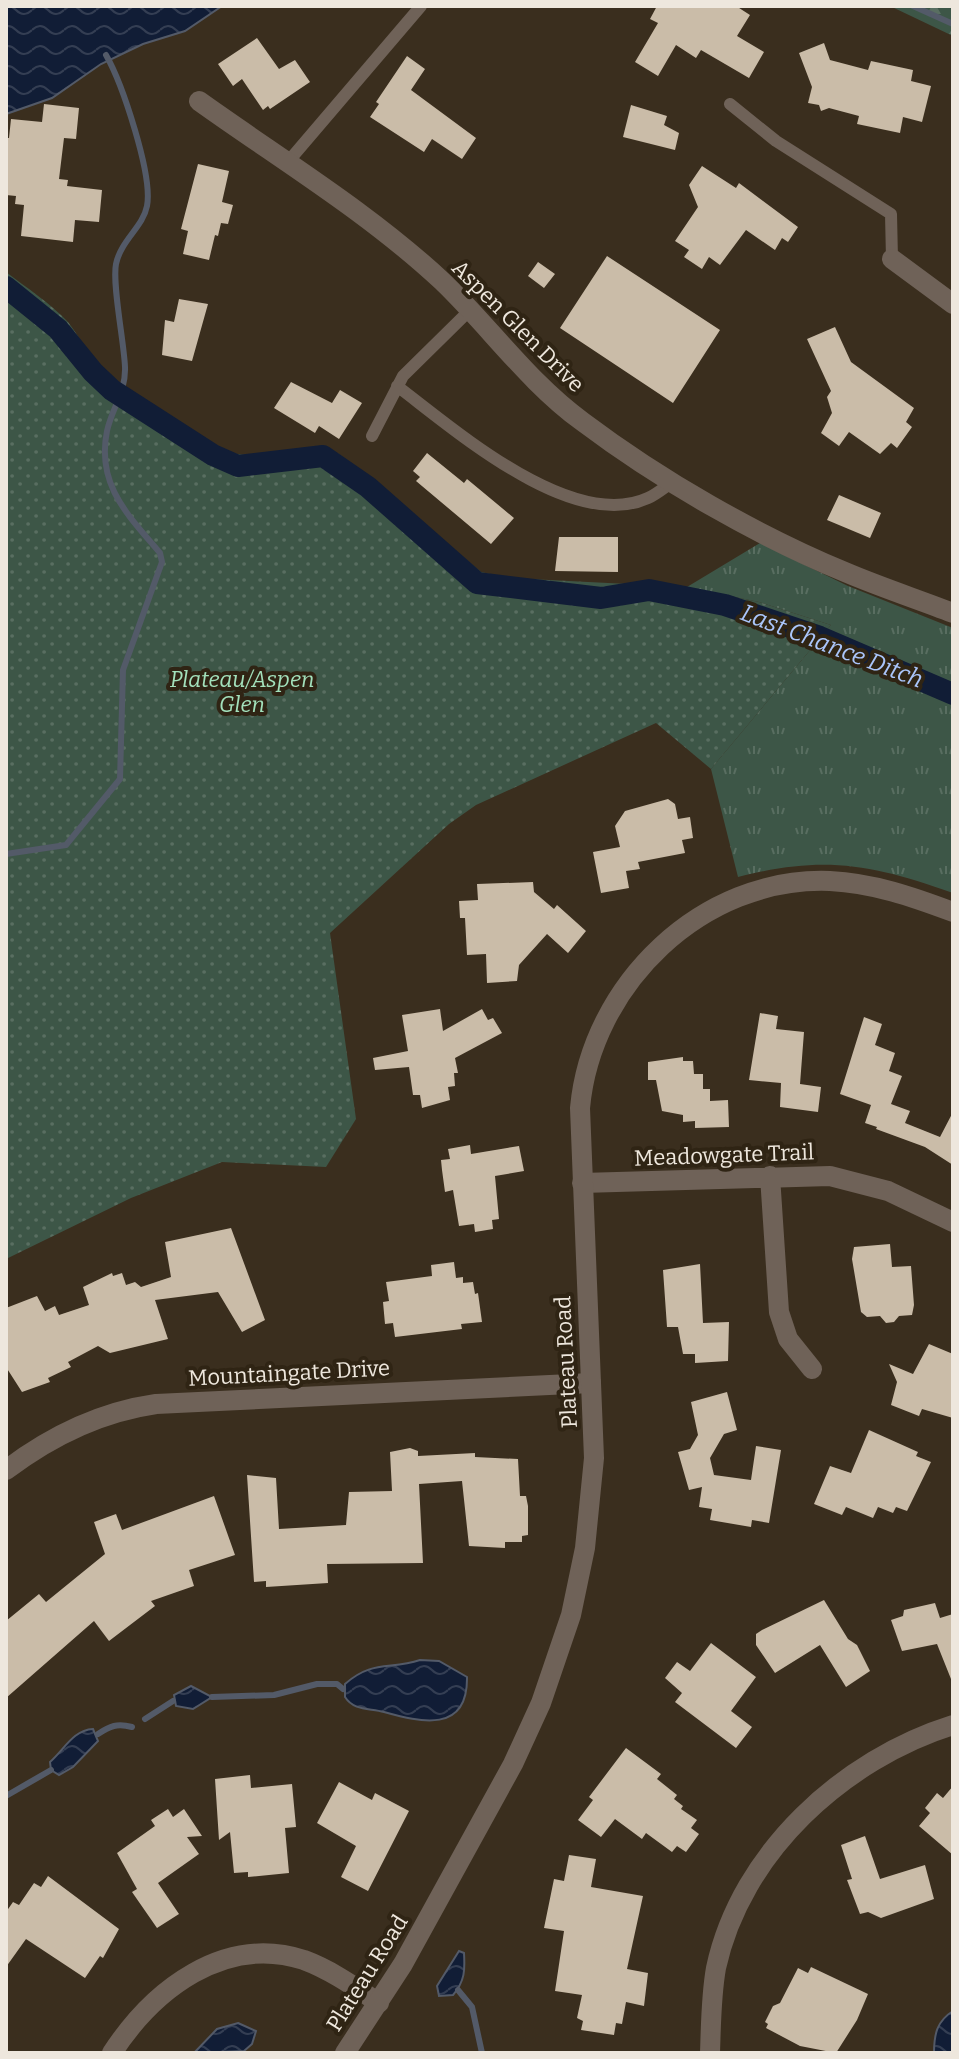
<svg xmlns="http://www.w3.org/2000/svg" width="959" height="2059" viewBox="0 0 959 2059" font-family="Bitter,serif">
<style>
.grass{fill:url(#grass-tufts)}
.forest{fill:url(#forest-firs)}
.park{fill:url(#park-dots)}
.water{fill:url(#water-waves);stroke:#535a68;stroke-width:2}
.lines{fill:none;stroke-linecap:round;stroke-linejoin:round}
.stream{stroke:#535a68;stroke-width:6}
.canal{stroke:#111d36;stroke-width:22}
.building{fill:#cabca8}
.service{stroke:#6f6258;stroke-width:12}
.minor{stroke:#6f6258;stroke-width:20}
.tertiary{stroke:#6f6258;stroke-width:20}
.labels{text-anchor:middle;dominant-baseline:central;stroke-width:8;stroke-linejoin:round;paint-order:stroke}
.street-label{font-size:22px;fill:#eee7dd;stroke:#2f2414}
.park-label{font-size:22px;font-style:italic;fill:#a3e1bc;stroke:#2f2414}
.water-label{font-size:24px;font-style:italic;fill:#aac5fa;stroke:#2f2414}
</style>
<defs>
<pattern id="grass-tufts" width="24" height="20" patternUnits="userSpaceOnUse" patternTransform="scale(2)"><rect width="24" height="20" fill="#3d5647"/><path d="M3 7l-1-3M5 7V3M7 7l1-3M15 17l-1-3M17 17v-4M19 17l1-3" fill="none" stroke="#596e61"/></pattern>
<pattern id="forest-firs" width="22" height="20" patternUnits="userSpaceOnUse" patternTransform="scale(2)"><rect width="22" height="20" fill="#3d5647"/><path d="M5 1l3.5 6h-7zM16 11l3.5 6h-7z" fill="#596e61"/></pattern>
<pattern id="park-dots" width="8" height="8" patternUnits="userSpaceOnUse" patternTransform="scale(2)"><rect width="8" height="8" fill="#3d5647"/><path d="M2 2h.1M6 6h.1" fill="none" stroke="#596e61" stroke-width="1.8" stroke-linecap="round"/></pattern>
<pattern id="water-waves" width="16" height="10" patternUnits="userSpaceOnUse" patternTransform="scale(2)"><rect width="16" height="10" fill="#111d36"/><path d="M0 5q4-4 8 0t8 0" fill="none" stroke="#343e53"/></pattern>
</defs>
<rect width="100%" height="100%" fill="#3a2e1e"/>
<path class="grass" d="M760,543L848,586L953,628V893C872,864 823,855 738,877L711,769L831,625L759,602L687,587Z"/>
<path class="forest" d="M890,6H953V36Z"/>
<path class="park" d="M6,272C27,288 50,303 68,322C82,339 90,362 106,378C134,404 185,433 220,449C259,467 299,436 339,454L481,572L509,578L687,587L759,602L831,625L711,769L656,723L476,805L449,824L330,933L356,1119L326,1167L222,1162L131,1198L6,1259Z"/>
<path class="water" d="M6,6H222L185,31L143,44L101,64L52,98L6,114Z
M420,1660L439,1661L467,1677C468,1734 420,1722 384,1712C369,1708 354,1711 345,1697V1684C372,1660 389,1670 420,1660Z
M191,1686L212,1697L193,1709L176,1706L174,1695Z
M93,1729L98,1741L73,1767L59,1775L51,1770L50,1762C64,1750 73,1730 93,1729Z
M459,1951L464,1953C465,1970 465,1981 453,1995L439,1996L437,1986Z
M953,2011V2053H934C934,2034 937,2021 953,2011Z
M238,2023L256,2031L252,2044L244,2051L194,2053L217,2029Z"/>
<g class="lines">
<path class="stream" d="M913,6L953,24
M6,854L66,845L120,779L123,670L162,562L160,553C128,515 96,485 107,431C112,408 126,392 125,367C124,342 112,284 116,264C121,240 143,227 147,206C153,175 122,83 106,55
M212,1697L274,1695L317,1684H337L343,1689
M145,1719L173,1701
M98,1734C110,1726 117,1723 132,1727
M6,1796L51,1770
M458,1990L472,2007L482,2053"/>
<path class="canal" d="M6,287L58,329L93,372L112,390L213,455L238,466L323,456L368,487L477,583L601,598L649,590L725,605L820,637L953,694"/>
</g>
<path class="building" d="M657,6H736L750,15L737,36L764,52L749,78L701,50L696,58L676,45L658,76L635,62L658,23L650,19Z
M257,38L279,69L295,60L310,82L270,109L268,106L263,110L242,79L233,86L218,64Z
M824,43L830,60L868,70L871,61L913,70L911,81L931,86L922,122L903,117L900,133L857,124L859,116L829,108L821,111L819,105L808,103L812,87L799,53Z
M407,56L425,69L411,90L476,138L462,159L432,139L424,152L370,117L379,104L376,102Z
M44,104L79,108L76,139L64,138L59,179L68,180L67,186L102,190L99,222L75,220L73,242L21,236L24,205L15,204L16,196L6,195V138H9L11,119L42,122Z
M631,105L667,116L664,125L679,133L675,150L623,137Z
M198,164L229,171L222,202L233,205L228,224L221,223L218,236L215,235L209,260L183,254L188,231L181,229Z
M702,166L736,188L739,183L798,227L788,242L782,238L775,250L746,230L720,265L709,257L702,269L684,257L689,250L675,241L698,207L689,185Z
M607,256L720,330L673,403L560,328Z
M538,262L555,274L544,288L528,276Z
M179,299L208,304L192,361L162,355L165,320L174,322Z
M835,327L851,362L914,408L906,422L912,427L897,448L891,443L880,454L849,432L839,446L821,433L832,413L827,397L831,391L807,339Z
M291,382L332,403L340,390L362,403L339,439L319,426L315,433L274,408Z
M427,453L464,483L467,479L514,518L491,544L416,481L420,477L413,471Z
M839,495L881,513L870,538L827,520Z
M559,537H618V572L555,571Z
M668,799L675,804L678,819L690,817L693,838L682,840L685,853L638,862L640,869L626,871L629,888L601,893L593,852L620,847L615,826L625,811Z
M533,882L534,892L554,909L557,905L586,931L568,953L547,934L519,965L517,981L487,983L486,954L467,955L465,918H460L459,901L478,900L477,884Z
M440,1009L443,1031L482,1009L488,1020L493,1018L502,1033L455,1058L458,1073H454L455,1086L448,1087L450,1100L422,1108L420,1095H413L409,1067L375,1070L373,1058L408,1051L402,1015Z
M760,1013L778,1016L776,1029L804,1032L800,1084L821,1087L818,1112L780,1107L781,1083L749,1080Z
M864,1017L882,1024L875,1045L895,1053L889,1071L902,1076L891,1104L910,1111L905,1123L940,1137L953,1112V1165L925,1147L876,1129L877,1127L865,1123L871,1105L840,1094Z
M683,1057V1061H693L694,1074H703V1089H710V1101L728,1100L729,1127L695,1128V1121L683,1122V1115L662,1111L656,1080H648V1062Z
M470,1145L471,1154L519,1146L524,1171L495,1176L499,1219L492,1220L493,1229L475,1232L474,1224L459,1226L453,1190L445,1192L442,1170L441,1160L450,1159L448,1149Z
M231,1228L265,1320L242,1332L218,1292L155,1300L168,1339L110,1353L98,1346L68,1362L71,1367L48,1378L50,1382L22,1392L6,1367V1308L37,1296L45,1311L55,1306L59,1315L89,1305L83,1287L112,1273L113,1276L122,1273L126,1285L135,1282L141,1287L171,1277L165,1242Z
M890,1244L892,1267L911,1266L914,1305L912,1315L899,1316L894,1322L886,1323L880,1316L867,1317L861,1312L852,1259L854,1247Z
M454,1262L456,1278L463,1277V1283L473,1282L475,1294L478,1293L482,1322L461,1324L462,1329L395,1337L393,1323L385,1324L383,1302L389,1301L386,1282L432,1276L431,1265Z
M700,1264L703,1323L729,1322L728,1361L695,1363V1354H683L678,1327H667L663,1270Z
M929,1344L953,1354V1418L922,1409L919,1416L891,1405L897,1382L889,1364L913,1374Z
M727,1392L737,1430L724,1434L710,1458L714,1475L751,1480L756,1446L781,1450L769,1523L752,1520L751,1527L710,1520L712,1509L699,1507L702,1487L689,1490L678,1452L690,1449L698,1435L691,1402Z
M869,1430L918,1452L916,1456L931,1462L907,1511L896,1507L893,1513L878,1507L873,1518L846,1507L842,1515L814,1504L830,1466L851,1473Z
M410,1448L418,1451V1456L475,1453V1457L518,1459L520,1496H526L528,1506V1535L522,1536V1542H505V1548L469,1546L462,1481L419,1484L423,1563L327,1564L328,1583L266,1587V1581L254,1582L247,1475L276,1478L279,1529L346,1525L349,1492L392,1491L390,1452Z
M214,1496L235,1555L189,1570L194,1586L151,1601L155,1606L109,1641L94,1621L6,1698V1621L39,1594L46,1602L105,1554L94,1522L116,1514L122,1530Z
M824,1600L848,1639L857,1645L870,1671L846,1687L820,1645L775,1673L756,1645V1634L762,1630Z
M935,1603L940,1618L953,1614V1684L937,1644L902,1651L891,1620L903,1616L904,1610Z
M711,1643L756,1677L731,1711L752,1727L736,1748L675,1702L682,1693L665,1678L677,1662L690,1671Z
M626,1748L661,1774L657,1779L677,1795L674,1799L683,1806L681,1809L697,1820L691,1828L699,1834L686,1852L677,1846L672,1852L646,1833L642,1839L615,1819L601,1837L578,1820L593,1800L589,1797Z
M250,1775L251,1788L292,1784L296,1827L285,1828L289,1873L248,1877V1872L234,1873L230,1832L219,1840L215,1779Z
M339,1782L372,1800L375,1793L409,1811L368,1891L341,1877L356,1846L317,1823Z
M953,1786V1855L919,1826L930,1813L925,1808L937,1793L943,1798Z
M168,1809L173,1817L184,1809L202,1836L187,1837L199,1854L158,1883L179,1914L157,1928L132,1892L137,1889L117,1853L155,1826L151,1820Z
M865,1836L880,1879L925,1865L934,1899L881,1918L868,1912L860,1914L847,1880L852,1879L841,1845Z
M569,1855L596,1859L591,1887L643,1896L627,1969L648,1973L644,2006L626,2002L622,2024L616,2023L614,2035L581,2030L583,2021L577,2018L582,1995L555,1991L564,1931L544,1928L554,1879L564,1881Z
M48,1876L119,1929L103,1958L100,1956L85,1978L26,1939L6,1967V1912L13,1902L19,1905L34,1883L41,1887Z
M811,1967L868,1994L857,2020L836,2053L800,2046L766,2028L768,2024L765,2022L773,2006L780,2003L798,1968L808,1973Z"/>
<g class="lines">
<path class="service" d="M730,104L776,141L891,214L892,259
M287,163L421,6
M397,386C454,429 572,533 648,498C657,494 666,486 674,481
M372,436L403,376L470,310"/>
<path class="minor" d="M199,101C280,159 368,212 442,281C490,327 529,383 583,422C660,480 756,535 845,572C880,587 917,599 953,613
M892,259L953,304
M770,1176L779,1312L788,1339L812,1369
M582,1183L830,1176L888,1191L953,1222
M6,1470C51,1436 100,1412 156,1404L591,1383
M112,2053C153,1990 224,1934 304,1960C331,1970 355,1987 379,2003
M710,2053C711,2025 711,1996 716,1968C741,1852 844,1759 953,1725"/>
<path class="tertiary" d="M345,2053L403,1964L513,1764L541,1703L571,1615L585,1548L594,1458L580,1108C591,985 702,876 830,881C873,883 913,897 953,912"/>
</g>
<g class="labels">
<g class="street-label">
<text transform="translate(518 326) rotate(45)">Aspen Glen Drive</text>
<text transform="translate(724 1155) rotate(-2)">Meadowgate Trail</text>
<text transform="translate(566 1362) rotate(-93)">Plateau Road</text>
<text transform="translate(289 1373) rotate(-3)">Mountaingate Drive</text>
<text transform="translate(367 1973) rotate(-58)">Plateau Road</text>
</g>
<g class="park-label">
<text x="242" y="679">Plateau/Aspen<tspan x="242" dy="25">Glen</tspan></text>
</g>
<g class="water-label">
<text transform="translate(832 646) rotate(21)">Last Chance Ditch</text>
</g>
</g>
<rect width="959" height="2059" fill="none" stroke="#eee7dd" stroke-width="16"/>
</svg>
